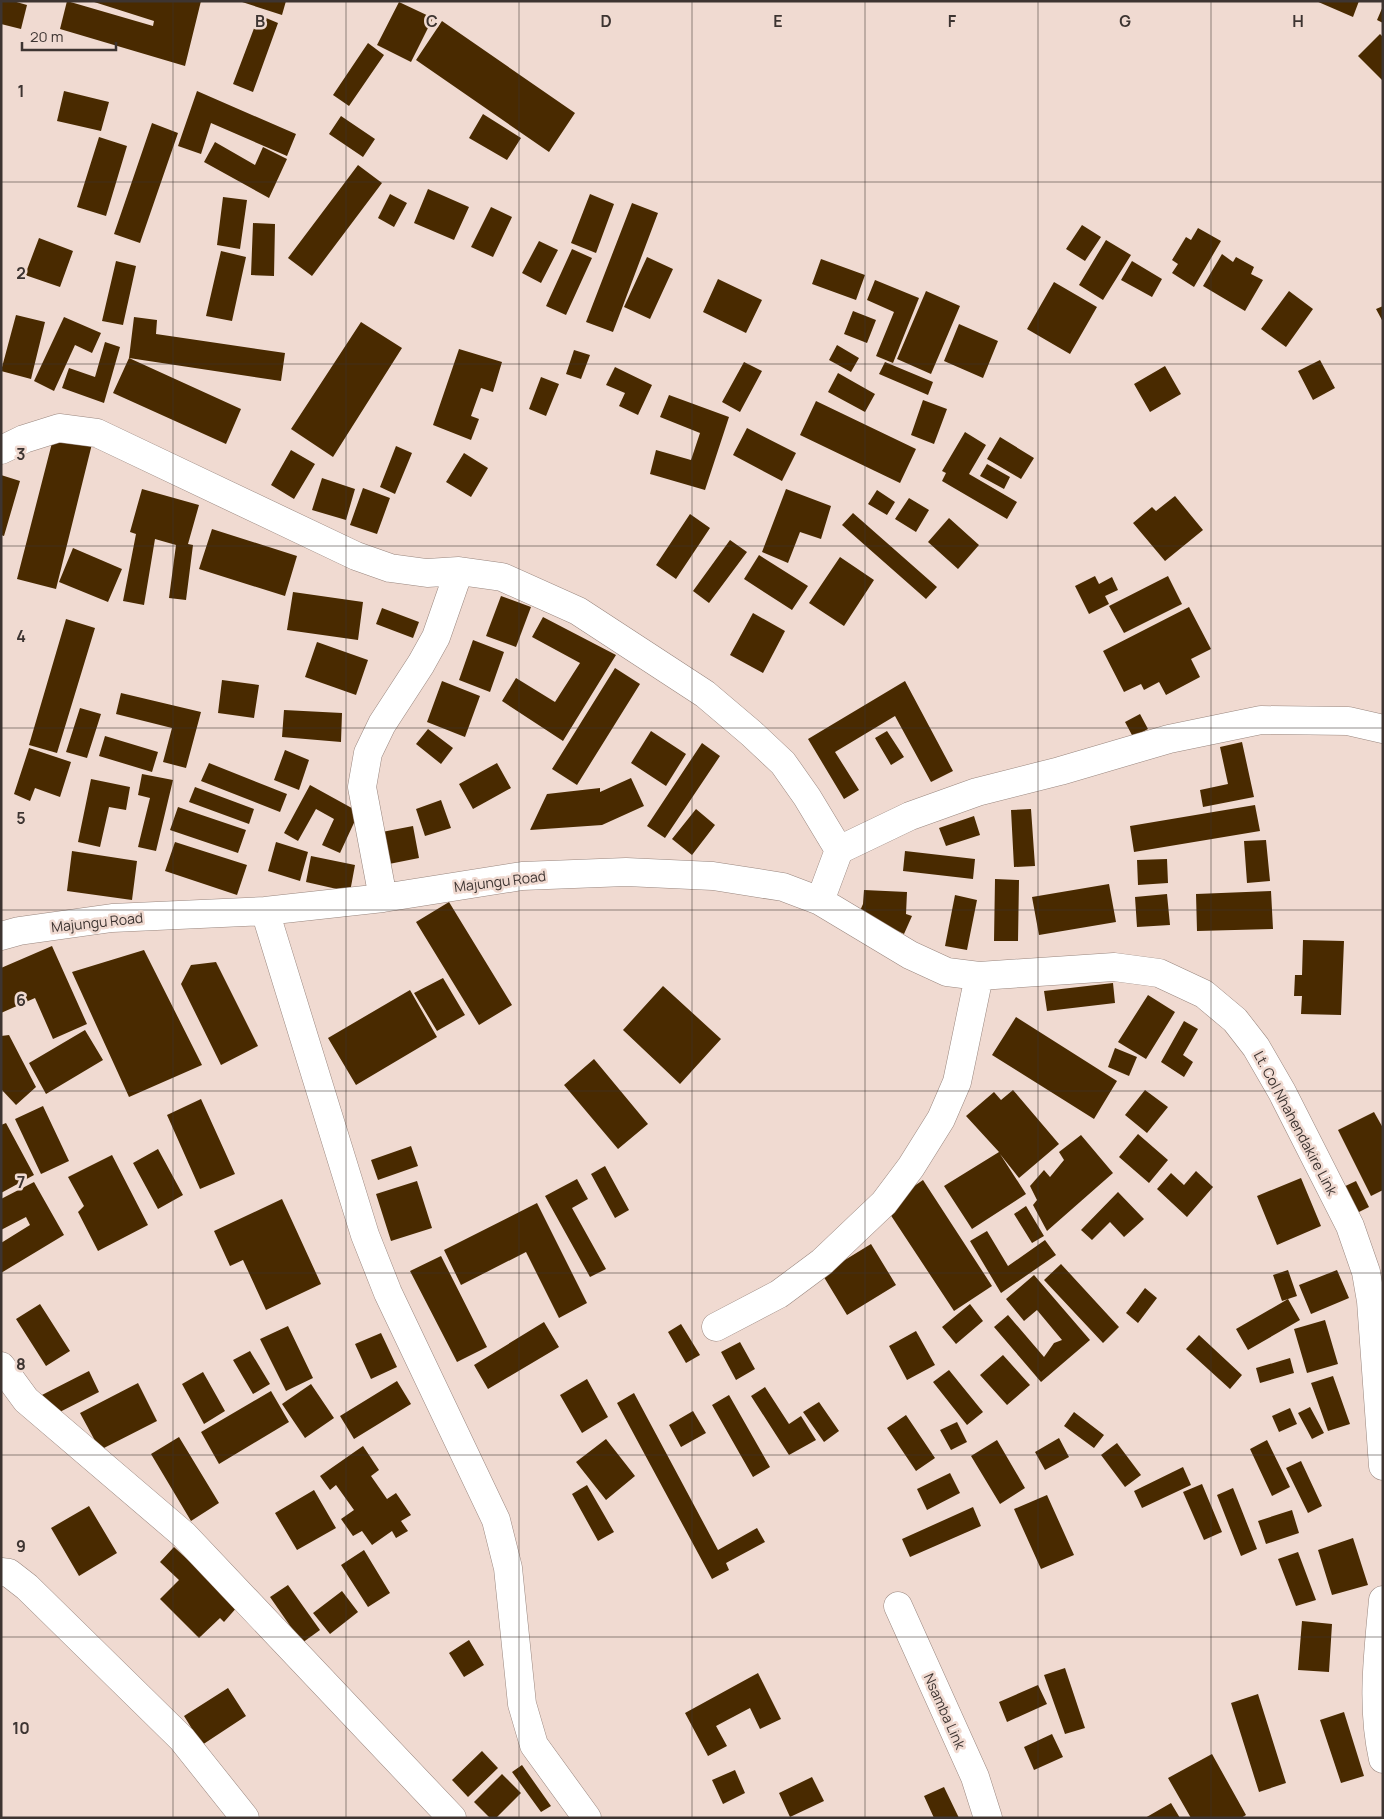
<svg xmlns="http://www.w3.org/2000/svg" width="1384" height="1819" viewBox="0 0 1384 1819" font-family="Manrope,sans-serif">
<style>
.building{fill:#492a00}
.lines{fill:none;stroke-linecap:round;stroke-linejoin:round}
.minor-casing{stroke:#99867e;stroke-width:29}
.minor{stroke:#fff;stroke-width:28}
.grid{fill:none;stroke:#3d3431;stroke-width:1;stroke-opacity:0.55}
.labels{text-anchor:middle;dominant-baseline:central;stroke-width:5;stroke-linejoin:round;paint-order:stroke}
.street-label{font-size:14px;fill:#3d3431;stroke:#f0dad1}
.grid-label{font-size:16px;text-anchor:middle;font-weight:bold;fill:#3d3431;stroke:#f0dad1;stroke-width:5;stroke-linejoin:round;paint-order:stroke}
</style>
<rect width="100%" height="100%" fill="#f0dad1"/>
<path class="building" d="M1,1H13L27,5L21,29L1,24Z
M67,1L153,26L154,21L91,1H201L185,66L60,29Z
M239,1H286L282,15Z
M1316,1H1359L1353,17Z
M399,2L433,18L411,62L377,45Z
M1383,6V23L1377,20Z
M259,15L278,23L253,92L233,84Z
M442,21L575,113L549,152L416,60Z
M1380,34L1383,37V81L1358,56Z
M368,43L384,55L349,106L333,95Z
M64,91L109,102L101,131L57,121Z
M197,91L296,134L287,156L211,123L201,154L178,146Z
M483,114L521,138L507,160L469,138Z
M341,116L375,139L363,157L329,134Z
M152,123L178,133L140,243L114,234Z
M99,137L127,146L106,216L77,207Z
M215,142L255,165L263,147L287,159L269,198L204,162Z
M358,165L382,183L312,276L288,258Z
M428,189L469,207L454,240L414,223Z
M390,194L407,203L394,227L378,218Z
M590,194L614,204L596,253L571,243Z
M223,197L247,200L240,249L217,245Z
M632,203L658,213L613,332L586,322Z
M491,207L512,217L493,257L471,247Z
M253,223L275,224L274,276L251,275Z
M1082,225L1101,237L1085,261L1066,249Z
M1198,228L1221,241L1194,287L1172,273L1178,264L1172,260L1186,237L1191,240Z
M39,238L73,251L60,287L25,275Z
M1106,240L1131,255L1103,300L1079,285Z
M539,241L558,250L541,283L522,273Z
M572,249L592,258L566,315L546,306Z
M221,251L246,257L232,321L206,316Z
M1222,254L1233,262L1236,257L1254,267L1251,274L1263,280L1245,311L1203,286Z
M647,257L673,269L650,319L624,307Z
M821,259L865,275L856,300L812,284Z
M116,261L136,266L123,325L102,321Z
M1132,261L1162,279L1152,297L1121,280Z
M718,279L762,300L746,333L703,312Z
M875,280L919,298L893,363L876,356L894,312L867,300Z
M1054,282L1097,307L1070,354L1027,329Z
M926,291L960,306L931,374L897,359Z
M1289,291L1313,309L1286,347L1261,329Z
M1383,306V322L1376,309Z
M853,311L876,320L867,343L844,334Z
M16,315L45,322L31,379L1,371Z
M64,317L101,333L92,353L75,345L54,391L34,381Z
M134,317L157,320L156,334L285,353L281,381L129,358Z
M361,322L402,348L333,457L291,429Z
M959,324L998,341L983,378L944,361Z
M105,342L120,347L104,403L62,388L69,368L95,377Z
M837,345L859,358L851,372L829,360Z
M459,349L502,362L493,392L481,388L471,416L479,419L471,440L433,425Z
M574,350L590,355L581,379L566,374Z
M129,358L241,409L226,444L113,393Z
M1320,360L1335,388L1313,400L1298,371Z
M744,362L762,371L740,412L722,402Z
M885,362L933,382L928,395L879,374Z
M1165,366L1181,394L1150,412L1134,384Z
M615,367L652,385L638,415L619,406L625,393L606,385Z
M838,373L875,394L865,412L828,392Z
M541,377L559,384L546,416L529,409Z
M669,395L729,417L705,490L650,474L656,450L691,460L700,433L660,417Z
M923,400L947,409L934,444L911,435Z
M816,401L916,449L900,483L800,435Z
M747,428L796,453L782,481L733,455Z
M965,432L986,445L969,474L1017,502L1007,519L942,481L946,473L942,471Z
M54,435L92,444L56,589L17,579Z
M1000,437L1034,458L1021,479L987,459Z
M396,446L412,453L395,494L380,487Z
M291,450L315,464L294,499L271,485Z
M464,453L488,468L471,497L446,482Z
M987,464L1010,477L1004,489L980,476Z
M1,475L20,481L4,536L1,535Z
M322,478L355,489L346,520L312,510Z
M363,488L390,498L377,534L350,525Z
M142,489L199,505L188,544L193,545L186,600L169,598L176,545L155,539L144,605L123,601L136,534L130,532Z
M786,489L831,506L821,539L800,532L788,563L762,552Z
M877,490L895,502L887,515L868,504Z
M1175,496L1203,530L1165,561L1133,523L1152,507L1156,511Z
M909,498L929,510L916,532L895,519Z
M853,513L937,587L926,599L842,525Z
M690,514L710,528L676,579L656,565Z
M949,518L979,545L958,569L928,542Z
M212,529L297,556L285,596L199,569Z
M730,540L747,552L709,603L693,591Z
M73,548L122,569L108,602L59,582Z
M759,555L808,586L792,610L744,579Z
M840,557L874,580L844,626L809,603Z
M1095,576L1099,584L1112,577L1118,590L1105,596L1109,604L1089,614L1075,586Z
M1168,576L1182,604L1124,633L1109,606Z
M293,592L363,602L358,640L287,630Z
M501,596L531,607L516,647L486,636Z
M1189,607L1211,649L1191,659L1200,677L1166,695L1159,682L1144,690L1141,684L1124,692L1103,651Z
M382,608L419,622L413,638L376,624Z
M753,613L785,631L763,673L730,655Z
M543,617L616,655L563,741L502,701L516,678L555,702L580,663L532,637Z
M66,619L95,628L57,753L29,745Z
M473,640L504,652L490,692L459,680Z
M317,642L368,660L356,695L305,677Z
M615,668L640,684L577,785L552,769Z
M222,680L259,685L254,718L218,713Z
M442,681L480,696L465,737L427,722Z
M905,681L953,771L931,782L895,716L835,752L859,790L844,799L808,739Z
M121,693L201,712L186,768L163,762L172,728L116,714Z
M80,708L101,714L87,758L66,752Z
M284,710L342,713L341,742L282,737Z
M1140,714L1148,729L1133,737L1125,722Z
M428,729L453,748L441,764L416,744Z
M651,731L686,754L666,786L631,763Z
M887,731L904,757L891,765L875,738Z
M105,736L158,752L152,772L99,756Z
M1242,742L1254,797L1203,807L1200,790L1228,784L1220,747Z
M702,743L720,756L665,838L647,826Z
M29,748L71,762L60,797L35,788L30,801L14,794Z
M285,750L309,760L299,790L274,780Z
M209,763L287,794L280,812L201,781Z
M497,763L511,788L473,809L459,784Z
M142,774L173,780L156,851L138,847L150,798L138,795Z
M631,778L644,806L602,825L530,830L547,794L600,788V792Z
M91,779L130,787L126,810L109,807L100,847L78,842Z
M310,785L359,812L340,853L322,845L334,819L316,809L298,841L284,833Z
M195,787L254,809L249,824L189,802Z
M441,800L451,828L425,836L416,809Z
M1255,805L1260,831L1134,852L1130,826Z
M178,807L246,830L238,853L170,830Z
M696,809L715,825L692,855L672,839Z
M1031,809L1035,866L1014,867L1011,810Z
M974,816L980,835L946,846L939,828Z
M413,826L419,858L389,864L382,832Z
M1266,840L1270,881L1247,883L1244,841Z
M175,842L247,865L237,895L165,871Z
M276,842L308,852L300,881L268,871Z
M72,851L137,861L132,900L67,891Z
M905,851L975,859L973,879L903,871Z
M311,856L355,865L350,892L306,882Z
M1167,859L1168,883L1138,885L1137,860Z
M995,879L1019,880L1018,941H994Z
M1109,884L1116,922L1039,935L1032,897Z
M864,890L907,892L906,914L912,916L904,934L859,913L863,904Z
M1271,891L1273,929L1197,931L1196,894Z
M1167,894L1170,925L1137,927L1135,897Z
M955,895L977,900L967,950L945,946Z
M449,902L512,1005L479,1025L416,922Z
M1303,940L1344,941L1341,1015L1301,1014L1302,996H1294L1295,975H1302Z
M52,946L87,1024L53,1039L35,998L1,1013V968Z
M144,950L202,1065L129,1097L72,972Z
M216,962L258,1046L221,1065L181,984L191,965Z
M443,978L465,1015L437,1031L414,993Z
M1113,983L1115,1003L1047,1011L1044,991Z
M663,986L721,1039L680,1084L623,1030Z
M410,990L437,1037L356,1085L328,1038Z
M1148,995L1175,1012L1146,1059L1118,1042Z
M1016,1017L1117,1081L1094,1119L992,1055Z
M1184,1021L1198,1029L1183,1055L1193,1062L1184,1077L1161,1062Z
M85,1030L103,1060L46,1094L29,1063Z
M9,1035L36,1087L16,1105L1,1089V1036Z
M1115,1048L1137,1057L1129,1076L1108,1067Z
M594,1059L648,1124L618,1149L564,1085Z
M1013,1090L1059,1144L1019,1178L1000,1154L1026,1194L972,1229L944,1186L999,1152L966,1116L994,1092L1001,1100Z
M1145,1090L1168,1107L1147,1133L1125,1115Z
M201,1099L235,1174L200,1189L167,1115Z
M43,1106L69,1161L41,1174L15,1119Z
M1374,1112L1383,1128V1190L1371,1196L1338,1130Z
M6,1123L34,1175L1,1193V1125Z
M1138,1134L1168,1160L1149,1183L1119,1157Z
M1081,1135L1113,1173L1047,1231L1033,1205L1037,1200L1030,1186L1044,1170L1050,1177L1064,1160L1059,1152Z
M411,1146L418,1166L378,1180L371,1160Z
M158,1149L183,1195L158,1209L133,1163Z
M112,1155L148,1225L98,1251L78,1212L84,1206L68,1177Z
M605,1166L629,1210L615,1218L591,1174Z
M1196,1171L1213,1187L1187,1217L1157,1189L1171,1173L1184,1185Z
M1301,1178L1321,1226L1277,1245L1257,1196Z
M577,1179L588,1199L572,1208L606,1269L590,1277L545,1196Z
M923,1180L992,1286L954,1311L888,1211L901,1195Z
M417,1181L432,1228L391,1241L376,1194Z
M1356,1181L1369,1207L1351,1216L1337,1190Z
M34,1182L64,1235L1,1273V1243L30,1225L26,1217L1,1230V1199Z
M1118,1192L1144,1219L1124,1237L1110,1222L1092,1240L1081,1230Z
M282,1199L321,1284L266,1310L243,1260L230,1266L214,1231Z
M537,1203L587,1303L559,1318L526,1252L461,1285L444,1250Z
M1026,1206L1044,1236L1032,1243L1014,1214Z
M987,1231L1008,1266L1045,1240L1056,1255L1001,1293L970,1241Z
M871,1244L896,1285L847,1315L822,1274Z
M441,1256L487,1347L457,1362L410,1271Z
M1061,1264L1119,1327L1103,1343L1044,1280Z
M1288,1270L1297,1296L1282,1301L1273,1275Z
M1337,1270L1349,1298L1311,1314L1299,1285Z
M1034,1275L1090,1340L1041,1382L994,1327L1008,1315L1044,1357L1054,1343L1062,1340L1037,1310L1024,1321L1006,1299Z
M1145,1288L1157,1298L1138,1323L1126,1313Z
M1288,1299L1300,1320L1248,1350L1236,1329Z
M40,1304L70,1351L46,1366L16,1319Z
M970,1304L983,1321L956,1344L942,1327Z
M1325,1320L1338,1364L1307,1373L1294,1329Z
M544,1322L559,1347L488,1389L474,1365Z
M681,1324L700,1355L686,1363L668,1332Z
M288,1326L313,1378L286,1391L260,1339Z
M916,1331L935,1365L907,1380L889,1346Z
M381,1333L397,1367L371,1379L355,1344Z
M1199,1335L1242,1375L1230,1389L1186,1349Z
M740,1342L755,1369L736,1380L721,1352Z
M250,1351L270,1384L253,1394L233,1360Z
M1003,1355L1030,1385L1007,1405L980,1375Z
M1290,1358L1294,1373L1260,1383L1256,1368Z
M949,1370L983,1412L967,1425L933,1382Z
M89,1371L99,1392L48,1418L38,1397Z
M203,1372L225,1411L204,1424L182,1384Z
M1333,1376L1350,1424L1328,1431L1311,1383Z
M587,1379L608,1417L582,1433L560,1395Z
M397,1381L411,1404L354,1439L340,1416Z
M138,1383L157,1421L100,1450L80,1413Z
M311,1384L334,1418L305,1438L282,1404Z
M765,1387L789,1424L801,1416L816,1440L789,1455L751,1396Z
M271,1391L289,1422L219,1464L201,1432Z
M634,1393L718,1550L757,1528L765,1542L726,1563L729,1570L712,1579L617,1403Z
M729,1395L770,1467L753,1477L712,1405Z
M819,1402L839,1431L824,1442L803,1412Z
M1310,1407L1324,1433L1312,1439L1298,1413Z
M1290,1408L1297,1424L1279,1432L1272,1416Z
M693,1411L706,1433L681,1447L669,1425Z
M1074,1412L1104,1435L1094,1448L1064,1426Z
M906,1415L935,1458L916,1471L887,1428Z
M957,1422L967,1442L951,1450L940,1430Z
M179,1437L219,1503L191,1521L151,1454Z
M1059,1438L1069,1457L1045,1470L1035,1452Z
M606,1439L635,1476L606,1500L576,1462Z
M997,1440L1025,1488L1000,1504L971,1456Z
M1267,1440L1290,1487L1272,1496L1250,1449Z
M1117,1443L1141,1475L1125,1487L1101,1455Z
M363,1446L379,1470L371,1476L387,1499L396,1493L411,1515L401,1521L408,1531L396,1538L392,1531L372,1545L362,1531L353,1536L341,1519L354,1510L336,1485L330,1490L320,1476Z
M1301,1461L1322,1506L1308,1513L1286,1468Z
M1183,1467L1191,1485L1142,1508L1134,1491Z
M950,1473L960,1493L927,1510L917,1489Z
M1202,1484L1222,1532L1204,1540L1183,1492Z
M587,1485L614,1532L598,1541L572,1494Z
M1233,1488L1257,1549L1241,1556L1217,1495Z
M314,1490L336,1528L297,1550L275,1513Z
M1047,1495L1074,1555L1041,1569L1014,1509Z
M89,1506L117,1553L79,1576L51,1528Z
M973,1507L981,1526L910,1557L902,1539Z
M1292,1510L1299,1533L1266,1544L1258,1521Z
M1353,1538L1368,1585L1332,1595L1318,1550Z
M174,1547L238,1606L224,1622L220,1618L199,1638L160,1599L179,1580L160,1562Z
M364,1550L390,1593L368,1607L341,1565Z
M1298,1552L1316,1600L1296,1606L1278,1559Z
M288,1585L320,1630L302,1643L270,1597Z
M342,1591L358,1612L330,1634L313,1613Z
M1302,1621L1332,1624L1329,1672L1298,1670Z
M469,1640L484,1665L464,1677L449,1653Z
M1065,1668L1085,1728L1065,1734L1044,1675Z
M758,1673L781,1719L760,1729L750,1708L716,1726L727,1746L708,1756L685,1713Z
M1038,1685L1047,1704L1007,1722L999,1702Z
M228,1688L246,1716L202,1745L184,1716Z
M1258,1694L1286,1783L1259,1792L1231,1703Z
M1344,1712L1364,1776L1341,1783L1320,1720Z
M1052,1734L1063,1757L1034,1770L1024,1747Z
M482,1751L498,1768L468,1797L452,1780Z
M1212,1754L1246,1815L1241,1818H1191L1168,1778Z
M522,1765L551,1806L541,1812L512,1772Z
M735,1770L745,1793L723,1804L712,1780Z
M502,1774L521,1793L496,1818H490L474,1802Z
M812,1777L824,1801L790,1817L779,1793Z
M944,1787L959,1818H934L924,1796Z
M1171,1803L1180,1818H1145Z"/>
<g class="lines">
<defs>
<path id="minor" d="M1,450L24,439L59,428L97,433L356,556L390,568L427,573L459,571L502,577L578,611L705,694L751,733L783,763L807,797L839,850L820,901
M839,850L910,816L977,792L1060,771L1169,739L1261,720L1348,721L1383,729
M383,898L362,787L368,753L382,724L421,664L436,637L459,571
M265,911L365,1235L388,1293L496,1520L508,1568L522,1704L534,1745L587,1818
M1,936L19,931L112,918L265,911L383,898L522,876L626,872L713,876L783,887L820,901L910,955L947,972L979,976L1114,967L1159,973L1204,994L1235,1020L1256,1047L1282,1092L1350,1226L1366,1272L1371,1301L1383,1466
M716,1327L779,1294L822,1262L884,1203L911,1167L941,1119L957,1082L979,976
M1,1366L26,1400L184,1535L452,1818
M1,1572L9,1573L27,1587L182,1739L245,1818
M1383,1600C1378,1654 1371,1706 1383,1759
M898,1606L975,1777L988,1818"/>
</defs>
<use href="#minor" class="minor-casing"/>
<use href="#minor" class="minor"/>
</g>
<path class="grid" d="M173,1V1818M346,1V1818M519,1V1818M692,1V1818M865,1V1818M1038,1V1818M1211,1V1818M1,182H1383M1,364H1383M1,546H1383M1,728H1383M1,910H1383M1,1091H1383M1,1273H1383M1,1455H1383M1,1637H1383"/>
<g class="labels">
<g class="street-label">
<text transform="translate(500 881) rotate(-7)">Majungu Road</text>
<text transform="translate(97 922) rotate(-6)">Majungu Road</text>
<text transform="translate(1296 1123) rotate(62)">Lt. Col Nhahendakire Link</text>
<text transform="translate(945 1711) rotate(66)">Nsamba Link</text>
</g>
</g>
<g class="grid-label">
<text x="260" y="27">B</text>
<text x="432" y="27">C</text>
<text x="606" y="27">D</text>
<text x="778" y="27">E</text>
<text x="952" y="27">F</text>
<text x="1125" y="27">G</text>
<text x="1298" y="27">H</text>
<text x="21" y="97">1</text>
<text x="21" y="279">2</text>
<text x="21" y="460">3</text>
<text x="21" y="642">4</text>
<text x="21" y="824">5</text>
<text x="21" y="1006">6</text>
<text x="21" y="1188">7</text>
<text x="21" y="1370">8</text>
<text x="21" y="1552">9</text>
<text x="21" y="1734">10</text>
</g>
<rect width="1384" height="1819" fill="none" stroke="#3d3431" stroke-width="5"/>
<path d="M22 42v8h94v-8" fill="none" stroke="#3d3431" stroke-width="2.5"/>
<text x="30" y="42" font-size="15" fill="#3d3431" stroke="#f0dad1" stroke-width="4" paint-order="stroke">20 m</text>
</svg>
